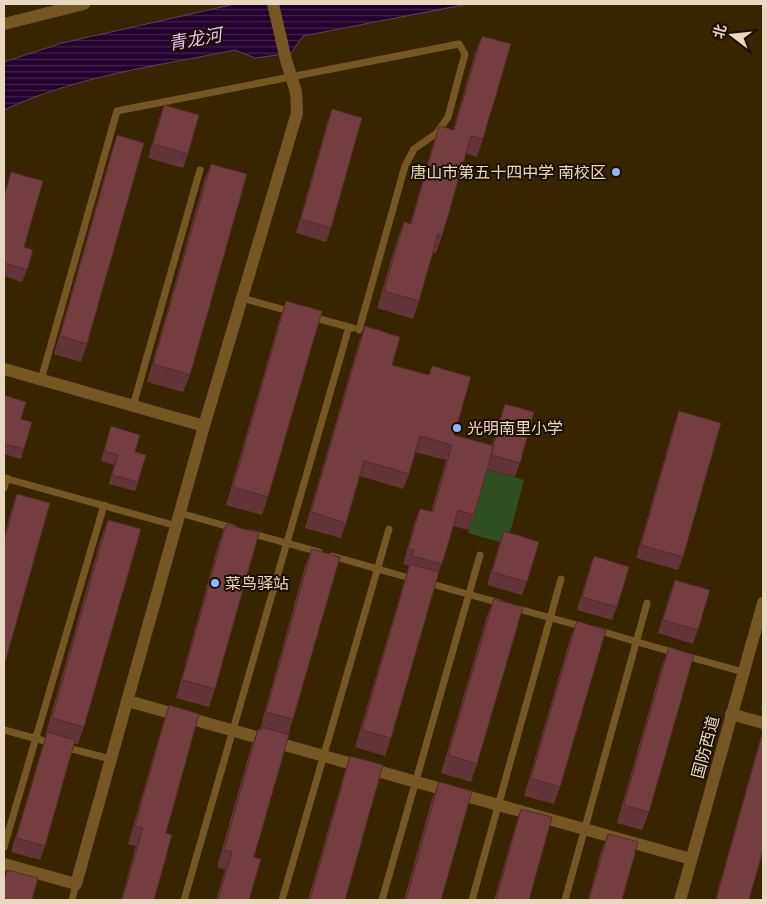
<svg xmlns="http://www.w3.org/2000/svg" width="767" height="904" viewBox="0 0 767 904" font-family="'Archivo Narrow','Noto Sans SC',sans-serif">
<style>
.park{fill:#2f5021}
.water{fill:url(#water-rules);stroke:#5f415a}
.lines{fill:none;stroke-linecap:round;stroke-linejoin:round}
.service{stroke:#765723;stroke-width:7}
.minor{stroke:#765723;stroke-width:12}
.tertiary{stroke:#765723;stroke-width:12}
.wall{fill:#643538}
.building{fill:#743e41;stroke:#512b2e}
.poi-dot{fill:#8bbafc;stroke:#1b0f00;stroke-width:2}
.labels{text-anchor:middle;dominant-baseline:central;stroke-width:4;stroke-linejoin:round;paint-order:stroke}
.poi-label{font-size:16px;fill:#e9d8c0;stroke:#1b0f00;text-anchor:start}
.street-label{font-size:16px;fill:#e9d8c0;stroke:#1b0f00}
.water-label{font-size:18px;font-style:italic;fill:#e8bff7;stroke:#1b0f00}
</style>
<defs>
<pattern id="water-rules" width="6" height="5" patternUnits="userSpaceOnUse" patternTransform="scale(1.25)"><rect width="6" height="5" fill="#24002f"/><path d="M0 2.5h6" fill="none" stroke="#44244b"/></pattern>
</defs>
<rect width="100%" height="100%" fill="#392400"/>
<path class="park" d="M486,469L524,480L507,544L468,533Z"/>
<path class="water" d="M235,4H468L303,36L291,53L255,58L235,50C157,66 76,76 4,110V62L62,43Z"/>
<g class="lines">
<path class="service" d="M242,298L292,312
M312,317L353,328
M41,380L117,111L459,44L465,54L448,117L437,133L414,149L405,166L359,330
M133,406L200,170
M4,478L177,526
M4,488L7,478
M180,513L233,528
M250,533L319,552
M332,556L413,579
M428,583L500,603
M515,608L584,627
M597,630L675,653
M686,656L743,672
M4,730L52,743
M64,747L111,759
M4,847L104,505
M72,900L76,884
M184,900L349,327
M282,900L389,529
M382,900L480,555
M472,900L561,579
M565,900L647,603"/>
<path class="minor" d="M4,24L84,4
M4,369L204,426
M128,701L691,859
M731,714L763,723
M4,864L76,884L204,426L297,113L296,92L286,60L273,4"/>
<path class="tertiary" d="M680,900L763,603"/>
</g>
<path class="wall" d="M482,36L483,139L477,157L466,154L442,236L436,253H433L419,301L413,319L377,308L397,240L404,222L410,224L433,144L439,126L453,130L475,53Z
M164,105L188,154L183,168L148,158L159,119Z
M332,109L331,228L326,242L296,233L327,123Z
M117,135L87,344L81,362L54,354L111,153Z
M211,164L190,375L183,392L147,382L204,181Z
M11,172L24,247L27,270L22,282L4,276V194Z
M286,301L268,497L262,515L226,505L280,318Z
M365,326L392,365L428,375L432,366L454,435L492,446L500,418L505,404L520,463L515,477L487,469L474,515L468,530L453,526L439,572L391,738L385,756L355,747L404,582L407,572L409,566L403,564L414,524L420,509L431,512L446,460L415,452L409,474L403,489L360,476L346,523L341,538L305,528L359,342Z
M4,395L21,419L24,449L21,459L4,454Z
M679,411L683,557L678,570L636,558L674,425Z
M111,426L135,452L138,482L135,491L109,484L114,465L101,461Z
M17,494L4,666V537L11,511Z
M108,520L84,727L78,744H74L45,846L40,860L11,852L46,736H45L101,538Z
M226,524L215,689L209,707L176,698L219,542Z
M504,531L527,582L522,595L487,585L499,545Z
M312,549L293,719L288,735L254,857L249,900H216L225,870L217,867L251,747L258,729H260L305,566Z
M594,556L617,607L612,620L577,610L589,570Z
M675,580L698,630L693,644L658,633L670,593Z
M494,599L477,764L471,782L441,773L487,616Z
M577,621L560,787L554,804L524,796L570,639Z
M669,647L649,812L642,830L617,823L662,665Z
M763,701V709H761Z
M169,705L166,833L154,900H121L136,846L128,844L163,723Z
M763,730L749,900H715L759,743Z
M350,756L345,900H308L344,774Z
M439,782L441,900H404L432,799Z
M521,809L529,900H494L515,827Z
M608,834L622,900H588L601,852Z"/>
<path class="building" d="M482,36L511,44L483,139L471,136L442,236L438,234L419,301L384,291L404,222L411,224L439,126L454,130Z
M164,105L199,115L188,154L153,144Z
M332,109L362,118L331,228L301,219Z
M117,135L144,143L87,344L60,336Z
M211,164L247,174L190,375L153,364Z
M11,172L43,181L24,247L33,250L27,270L4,263V197Z
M286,301L322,311L268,497L233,487Z
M365,326L400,337L392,365L429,375L432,366L471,377L454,435L494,446L474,515L458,510L442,564L412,556L414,550L408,549L420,509L433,512L452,445L420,436L409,474L364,461L346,523L311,512Z
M4,395L26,402L21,419L32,422L24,449L4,444Z
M505,404L534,412L520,463L491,455Z
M679,411L721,423L683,557L641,545Z
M111,426L140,435L135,452L146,455L138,482L112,475L118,455L104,451Z
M17,494L50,503L4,666V541Z
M108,520L141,529L84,727L52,718Z
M226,524L259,533L215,689L182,680Z
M504,531L539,542L527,582L492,572Z
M312,549L340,557L293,719L266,712Z
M594,556L629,567L617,607L582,597Z
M410,564L439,572L391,738L362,730Z
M675,580L710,590L698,630L663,620Z
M494,599L523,607L477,764L448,755Z
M577,621L606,630L560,787L531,778Z
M669,647L694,655L649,812L624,805Z
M169,705L199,714L166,833L172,835L154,900H122L143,828L135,826Z
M262,727L289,735L254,857L261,859L249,900H218L232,852L224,850L258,729L261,730Z
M763,731V850L749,900H716Z
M47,732L75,740L45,846L16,838Z
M350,756L383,765L345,900H310Z
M439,782L472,791L441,900H406Z
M521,809L552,817L529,900H496Z
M608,834L638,842L622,900H589Z
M7,870L38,878L32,900H4V883Z"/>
<g class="poi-dot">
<circle cx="616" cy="172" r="5"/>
<circle cx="457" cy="428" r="5"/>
<circle cx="215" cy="583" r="5"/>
</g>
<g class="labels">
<g class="poi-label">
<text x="606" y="172" text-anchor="end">唐山市第五十四中学 南校区</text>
<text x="467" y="428">光明南里小学</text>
<text x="225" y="583">菜鸟驿站</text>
</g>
<g class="street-label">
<text transform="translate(705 747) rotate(-75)">国防西道</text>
</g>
<g class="water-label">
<text transform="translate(195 39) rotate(-10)">青龙河</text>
</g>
</g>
<rect width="767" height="904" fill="none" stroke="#e9d8c0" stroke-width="10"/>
<g transform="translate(732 35) rotate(286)" stroke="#1b0f00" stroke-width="4" paint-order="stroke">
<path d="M0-4L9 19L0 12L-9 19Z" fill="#e9d8c0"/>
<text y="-8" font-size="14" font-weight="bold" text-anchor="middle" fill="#e9d8c0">北</text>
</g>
</svg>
